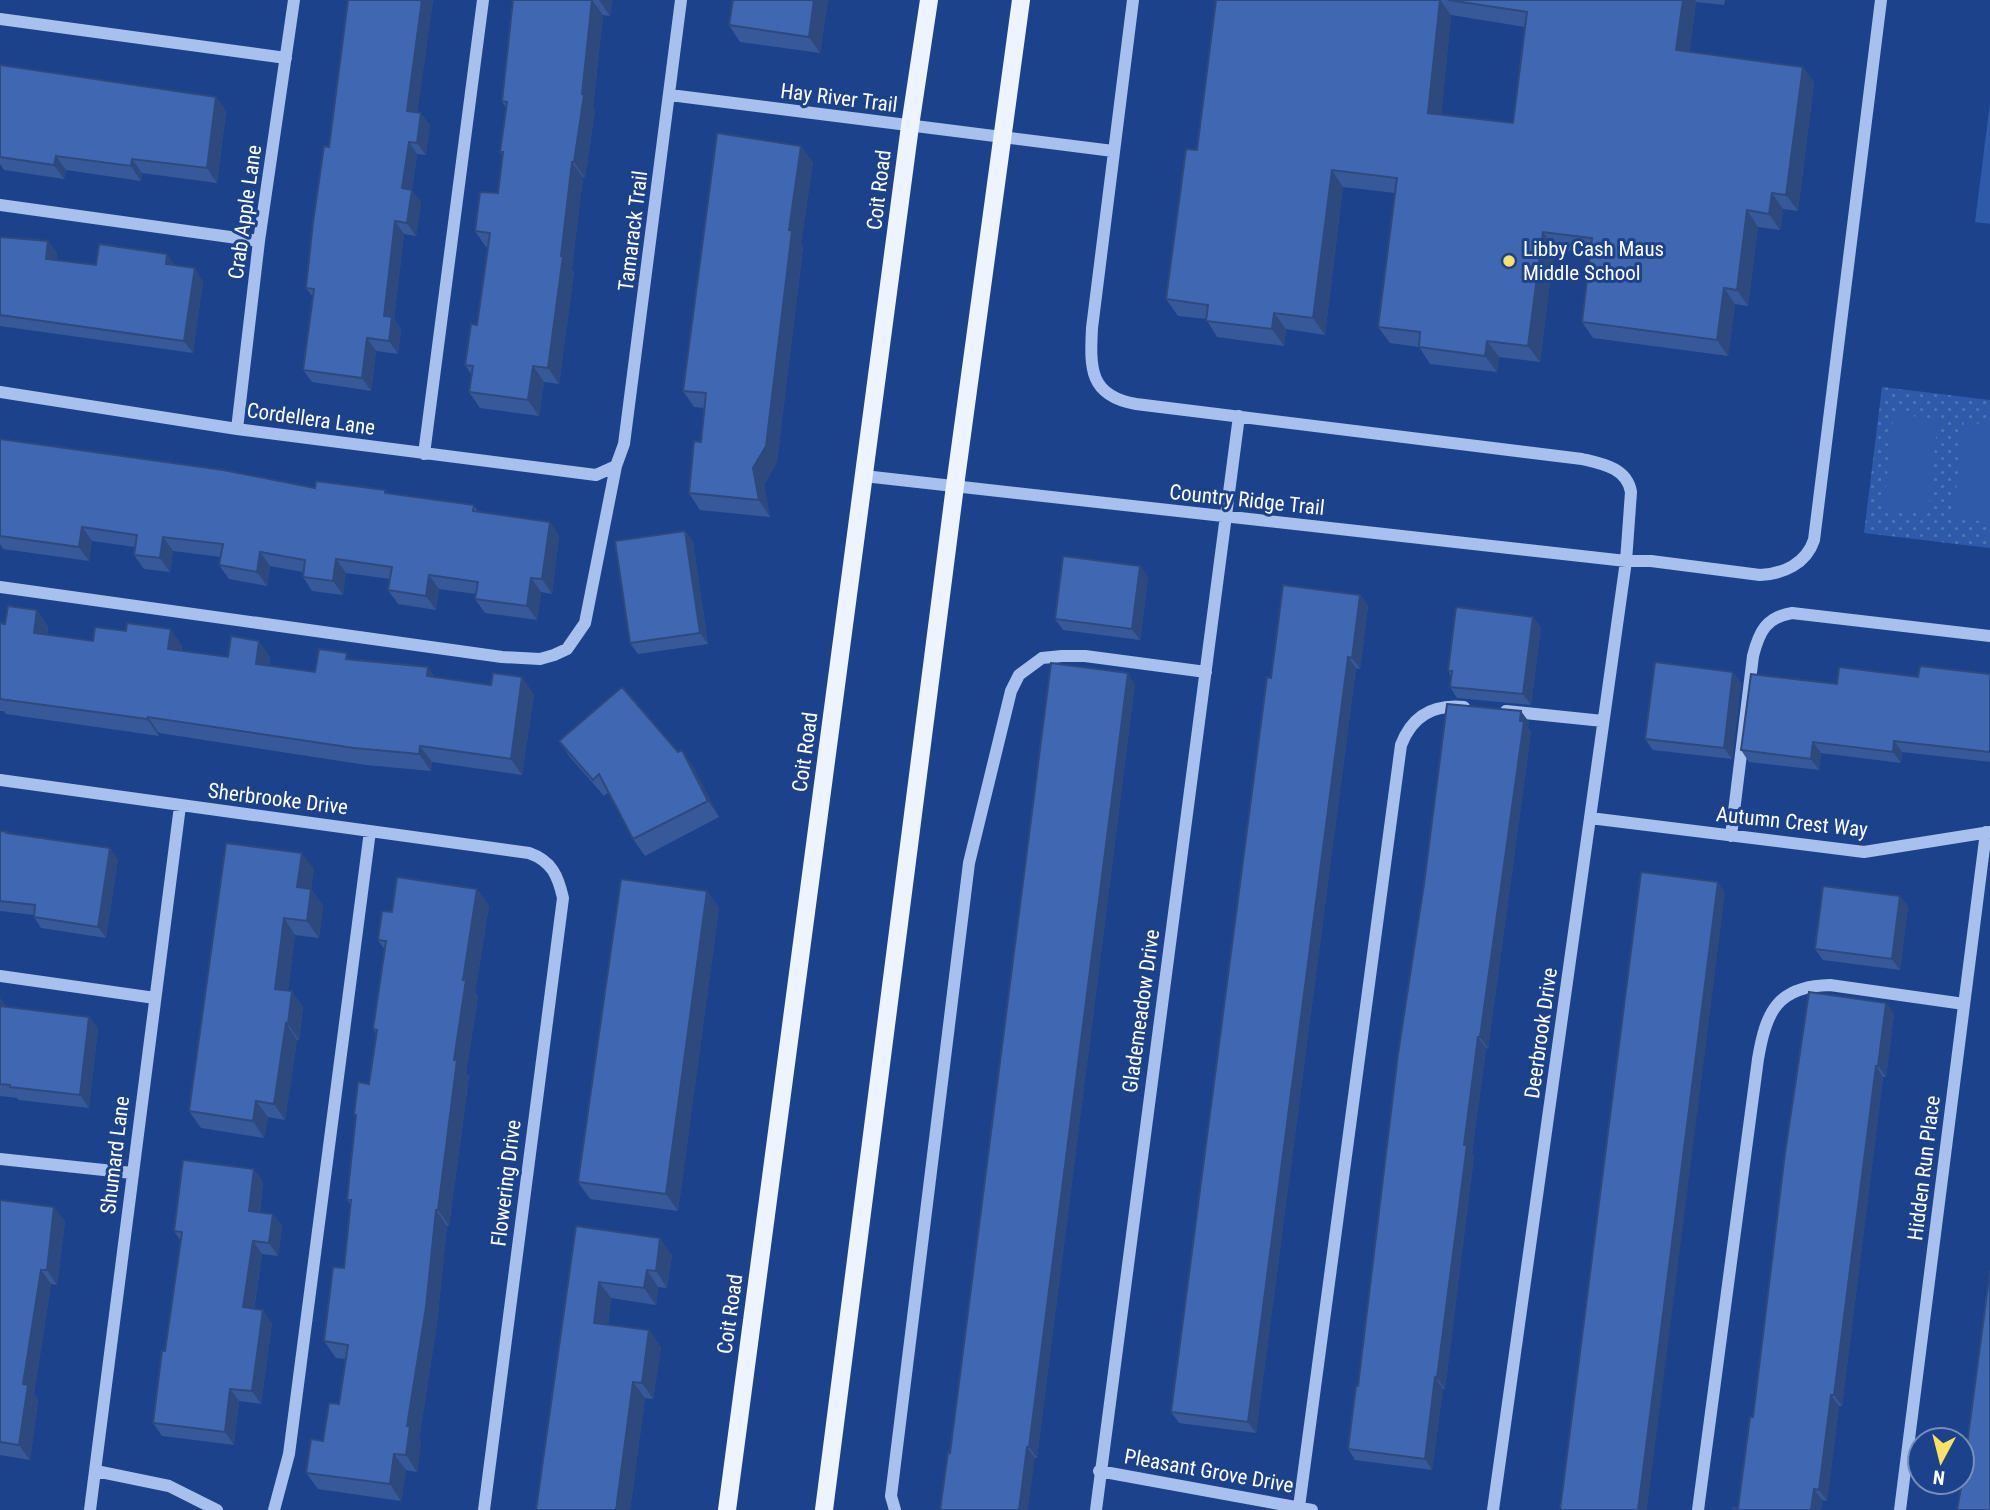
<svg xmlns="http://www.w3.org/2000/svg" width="1990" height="1510" viewBox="0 0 1990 1510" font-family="'Roboto Condensed',sans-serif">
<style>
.park{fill:url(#park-dots)}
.pitch{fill:#2f5aaa}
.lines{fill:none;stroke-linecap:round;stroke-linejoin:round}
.minor{stroke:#a7c0ed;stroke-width:12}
.major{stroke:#edf3ff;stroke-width:18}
.wall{fill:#375999;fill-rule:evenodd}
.shaded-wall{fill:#2d497d}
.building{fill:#4068b2;stroke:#2d497d;stroke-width:2}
.poi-dot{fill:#fee065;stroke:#1c428c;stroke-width:2.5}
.labels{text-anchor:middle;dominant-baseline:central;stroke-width:6;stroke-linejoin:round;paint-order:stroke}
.street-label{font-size:21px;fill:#fff;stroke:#1c428c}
.poi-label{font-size:21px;fill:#fff;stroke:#1c428c;text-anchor:start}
</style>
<defs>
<pattern id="park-dots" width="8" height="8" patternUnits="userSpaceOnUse" patternTransform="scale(1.75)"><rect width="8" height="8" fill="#2f5aaa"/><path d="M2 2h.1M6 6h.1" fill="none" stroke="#4e73b7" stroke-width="1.8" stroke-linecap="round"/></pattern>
</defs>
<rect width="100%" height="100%" fill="#1c428c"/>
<path class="park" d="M1882,387L1990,400V548L1864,533Z"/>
<path class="pitch" d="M1990,103V224L1975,222Z
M1894,414L1938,419L1928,514L1883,510Z
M1964,422L1990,425V522L1953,518Z"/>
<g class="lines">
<path class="minor" d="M1133,0L1092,328C1090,368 1089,396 1136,404L1582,459C1603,464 1627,468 1631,492L1626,561L1493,1510
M0,19L286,58
M670,95L1113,151
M0,205L259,241
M0,392L237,429L596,475L616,466
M237,429L259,241L294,0
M424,454L483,0
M864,476L1626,561H1651L1760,575C1783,574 1806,564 1814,540L1881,0
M0,587L502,657L540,659L554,655L567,649L585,623L616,466L624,444L681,0
M1506,711L1603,721
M0,780L529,853C552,861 558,876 563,898L484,1510
M1590,818L1864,852L1990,832
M1731,836L1753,656C1759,632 1766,617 1792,613L1990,636
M0,976L155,998
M0,1159L132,1173
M96,1471L169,1486L217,1510
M1099,1471L1312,1510
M1299,1507L1401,745C1412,716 1433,704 1464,707
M90,1510L180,806
M274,1510L289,1454L370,831
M895,1510L891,1496L969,863L1011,691L1019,675L1042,658L1062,656H1085L1206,672
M1096,1510L1239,416
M1698,1510L1758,1059C1766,1012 1777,986 1830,985L1964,1004
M1900,1510L1986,832"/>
<path class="major" d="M727,1510L910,126L929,0
M824,1510L955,486L1021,0"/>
</g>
<path class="wall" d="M348,0H433L417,112L430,125L426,155L417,154L412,190L421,202L416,236L404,234L394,319L401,329L398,354L376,351L371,391L312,382L303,370L313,297L306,288L329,147Z
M513,0H612L610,16L603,15L593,108L595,110L585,178L583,177L572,269L574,272L559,384L544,382L539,416L480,408L469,392L472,375L465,365L477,325L488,247H486L475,231L498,193L503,156L500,152L506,108L502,101Z
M828,0L820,53L740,42L729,25Z
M1216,0H1725L1724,5L1696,2L1689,52L1803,67L1814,83L1798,211L1783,209L1780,230L1758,227L1748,306L1735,304L1728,356L1593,338L1582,322L1590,253L1554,249L1540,362L1499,357L1497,372L1430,364L1419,347L1390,343L1378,327L1395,193L1343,187L1325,335L1286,329L1284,346L1217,337L1206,319L1178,316L1166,299L1197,150ZM1451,15L1525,27L1513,123L1441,115Z
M0,65L216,97L226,111L217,183L142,173L141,181L66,170L64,179L4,170L0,164Z
M813,162L801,243L803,247L777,462L764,485L770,517L700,510L689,493L701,442L704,408L694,407L683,391Z
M0,237L57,253L56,260L96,265H175L203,281L193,353L0,326Z
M0,439L315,488L385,490L387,493L474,505L478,512L550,522L559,536L552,594L541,592L537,620L485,613L475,599L476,594L439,589L436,610L398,604L388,590L390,579L346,573L343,595L312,591L303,577V572L270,566L267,586L229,579L219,565L221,557L173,551L170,572L144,569L134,555L135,547L92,541L89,561L3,549L0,544Z
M685,531L693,542L708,644L638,654L630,643Z
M1140,566L1148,577L1140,640L1063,630L1055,619Z
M1360,595L1368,606L1360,669L1356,668L1256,1433L1179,1423L1171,1412L1271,678Z
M37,610L48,627L47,634L93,641L182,645V651L228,657H270L269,666L315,672L352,660L435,677L534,694L522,775L432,762L431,771L366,765L159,733V736L6,714L4,711H0V623L5,624Z
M1533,617L1541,628L1531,705L1457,698L1450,687L1451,676L1448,671Z
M1733,672L1741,683L1732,759L1653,750L1645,739Z
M1990,674V762L1902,752L1901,763L1821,753L1819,770L1749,762L1741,750L1837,684L1918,677Z
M1135,684L1037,1458L950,1453Z
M1529,722L1528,728L1531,732L1488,1049L1486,1048L1472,1153L1474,1156L1445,1389H1443L1432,1470L1355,1460L1348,1449Z
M559,741L678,752L682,750L693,767L719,817L645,856L633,839L609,792L604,796L570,757Z
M0,831L118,859L106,938L41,928L34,917V915L0,911Z
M226,843L314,869L311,889L323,906L319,938L295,935L288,990L303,1007L299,1040H297L285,1120L268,1117L264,1138L201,1128L189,1111Z
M707,891L719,908L678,1211L590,1199L578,1182Z
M1900,896L1908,907L1900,970L1823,960L1815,949Z
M489,905L475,993L478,997L466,1073L469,1076L449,1226H447L437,1323L419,1440L421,1442L417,1472L406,1470L401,1501L318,1489L306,1473L323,1441L339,1404L346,1359L336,1358L324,1341L344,1268L351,1205L347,1200L356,1118L354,1115L369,1084L376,1034L373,1029L385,950L378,940L392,912Z
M0,998L6,1007L89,1017L98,1029L89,1108L19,1100L17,1098L0,1096Z
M1886,1003L1894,1014L1886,1077H1883L1842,1406H1839L1827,1501L1822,1500L1821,1510H1733L1738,1508Z
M254,1169L263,1182L260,1212L273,1214L282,1226L278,1256L262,1254L254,1309L272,1323L261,1404L239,1401L234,1445L162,1436L153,1423L165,1351L181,1241L174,1231Z
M0,1200L65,1221L57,1285L51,1284L34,1394L38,1400L30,1460L0,1455Z
M576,1226L672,1255L667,1288L658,1287L656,1305L611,1298L608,1325L649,1330L661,1347L653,1399L645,1398L630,1510H536Z"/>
<path class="shaded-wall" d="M422,0H433L416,124L407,111Z
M592,0L603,15L593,108L595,110L585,178L574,162Z
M599,0H612L610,16Z
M814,0H828L820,53L809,37Z
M1440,0L1451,15L1440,130L1428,113Z
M1683,0H1695L1696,2L1688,67L1676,50Z
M1803,67L1814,83L1798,211L1786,195Z
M216,97L226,111L217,183L207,168Z
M421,113L430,125L426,155L417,143Z
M409,142L417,154L412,190L421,202L416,236L407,223L402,188Z
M801,146L813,162L801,243L803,247L777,462L764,485L770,517L759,500L753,468Z
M56,156L66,170L64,179L54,165Z
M132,159L142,173L141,181L131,166Z
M572,162L583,177L572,269L574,272L559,384L548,368Z
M1332,170L1343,187L1325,335L1313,318Z
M1772,193L1783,209L1780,230L1769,214Z
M1747,210L1758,227L1748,306L1737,290Z
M395,221L404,234L394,319L401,329L398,354L389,341L384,316Z
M1543,232L1554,249L1540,362L1528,346Z
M48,241L57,253L55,271L46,259Z
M167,254L176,266L166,264Z
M195,268L203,281L193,353L184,341Z
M1724,288L1735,304L1728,356L1717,340Z
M1274,313L1286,329L1284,346L1272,329Z
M367,338L376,351L371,391L362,378Z
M1487,341L1499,357L1497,372L1485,356Z
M533,366L544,382L539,416L528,400Z
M550,522L559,536L552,594L542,579Z
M82,527L92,541L89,561L79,547Z
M685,531L693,542L708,644L700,633Z
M163,537L173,551L170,572L160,558Z
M260,552L270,566L267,586L257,572Z
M336,559L346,573L343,595L333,581Z
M1140,566L1148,577L1140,640L1132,629Z
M429,575L439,589L436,610L426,596Z
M531,578L541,592L537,620L527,606Z
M1360,595L1368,606L1360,669L1352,658Z
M37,610L48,627L45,649L34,633Z
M1533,617L1541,628L1531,705L1523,694Z
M171,629L182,645L180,665L168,649Z
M259,641L270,657L267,680L256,664Z
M1348,657L1356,668L1256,1433L1248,1422Z
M428,667L439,683L427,676Z
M1733,672L1741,683L1732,759L1724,748Z
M1128,673L1135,684L1037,1458L1029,1447Z
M522,677L534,694L522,775L511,759Z
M1521,711L1529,722L1528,728L1531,732L1488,1049L1480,1037Z
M148,717L159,733V736L147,719Z
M1894,741L1902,752L1901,763L1893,752Z
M1813,742L1821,753L1819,770L1811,759Z
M420,746L432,762L431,771L419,754Z
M682,750L693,767L719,817L708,801Z
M110,848L118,859L106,938L98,927Z
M302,853L314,869L309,904L297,887Z
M1718,882L1725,893L1647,1510H1638Z
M311,889L323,906L319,938L307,921Z
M477,889L489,905L475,993L478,997L466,1073L469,1076L449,1226L438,1210L463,980Z
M707,891L719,908L678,1211L666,1194Z
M1900,896L1908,907L1900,970L1892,959Z
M284,918L295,935L286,1005L275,989Z
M292,991L303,1007L299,1040L288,1024Z
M0,998L8,1009L0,1010Z
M1886,1003L1894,1014L1886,1077L1878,1066Z
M89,1017L98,1029L89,1108L80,1095Z
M286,1023L297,1040L285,1120L274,1104Z
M1478,1037L1486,1048L1472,1153L1474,1156L1445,1389L1437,1378L1464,1145Z
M1876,1066L1883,1077L1842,1406L1834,1395Z
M256,1101L268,1117L264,1138L253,1121Z
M254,1169L263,1182L258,1223L249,1211Z
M54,1207L65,1221L57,1285L47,1270Z
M436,1210L447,1226L437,1323L419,1440L421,1442L417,1472L406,1455L407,1426Z
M273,1214L282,1226L278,1256L269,1243Z
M660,1238L672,1255L667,1288L656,1271Z
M253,1241L262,1254L252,1320L243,1307Z
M41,1270L51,1284L34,1394L38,1400L30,1460L19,1445L23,1384Z
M647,1270L658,1287L656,1305L644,1288Z
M599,1282L611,1298L606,1339L594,1323Z
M263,1310L272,1323L261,1404L252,1391Z
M649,1330L661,1347L653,1399L642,1383Z
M1435,1377L1443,1389L1432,1470L1425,1459Z
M633,1382L645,1398L630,1510H616Z
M230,1389L239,1401L234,1445L225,1432Z
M1831,1395L1839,1406L1827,1501L1819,1490Z
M1027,1447L1035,1458L1028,1510H1019Z
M394,1454L406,1470L401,1501L390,1484Z
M1814,1489L1822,1500L1821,1510H1811Z"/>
<path class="building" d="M348,0H422L407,111L421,113L417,143L409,142L402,188L412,190L407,223L395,221L384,316L392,317L389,341L367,338L362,378L303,370L314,289L306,288L313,222L324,146L329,147Z
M513,0H592L582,94L584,95L574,162H572L561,256H563L548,368L533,366L528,400L469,392L473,366L465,365L471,324L477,325L490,233L475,231L480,192L498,193L503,152H500L507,102L502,101Z
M733,0H814L809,37L729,25Z
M1216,0H1440L1428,113L1513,123L1527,12L1448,0H1683L1676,50L1803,67L1786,195L1772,193L1769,214L1747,210L1737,290L1724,288L1717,340L1582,322L1592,238L1543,232L1528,346L1487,341L1485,356L1419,347L1420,332L1378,327L1397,178L1332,170L1313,318L1274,313L1272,329L1206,321L1208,305L1166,299L1186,149L1197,150Z
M0,65L216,97L207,168L132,159L131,166L56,156L54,165L0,157Z
M717,133L801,146L789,230L792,231L766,446L753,468L759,500L689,493L694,441L701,442L706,393L683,391Z
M0,237L48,241L46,259L96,265L99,244L167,254L166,264L195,268L184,341L0,315Z
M0,439L223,470L315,488L316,481L385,490V493L474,505L473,511L550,522L542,579L531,578L527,606L475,599L478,582L429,575L426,596L388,590L392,567L336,559L333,581L303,577L305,560L260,552L257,572L219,565L223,544L163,537L160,558L134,555L137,535L82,527L79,547L0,536Z
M685,531L700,633L630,643L615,541Z
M1063,556L1140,566L1132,629L1055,619Z
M1283,585L1360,595L1352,658L1348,657L1248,1422L1171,1412L1267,677L1271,678Z
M8,606L37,610L34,633L93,641L95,627L126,631L127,623L171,629L168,649L228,657L231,636L259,641L256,664L315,672L319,649L347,653L346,659L428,667L427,676L491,685L493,673L522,677L511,759L420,746L419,754L354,748L148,717L147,719L0,699V623L5,624Z
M1456,607L1533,617L1523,694L1450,687L1452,671H1448Z
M1655,662L1733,672L1724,748L1645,739Z
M1051,663L1128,673L1029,1447H1027L1019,1510H940L948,1452L950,1453Z
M1920,666L1990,674V752L1894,741L1893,752L1813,742L1811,759L1741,750L1751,674L1837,684L1839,667L1918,677Z
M622,687L678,752L682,750L708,801L633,839L599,774L593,780L559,741Z
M1447,704L1521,711L1520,721H1524L1480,1037H1478L1464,1145H1467L1437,1378L1435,1377L1425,1459L1348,1449L1356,1386H1358L1398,1054L1424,884Z
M0,831L8,832L7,833L110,848L98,927L34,917L35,905L0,901Z
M226,843L302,853L297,887L311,889L307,921L284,918L275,989L292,991L288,1024L286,1023L274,1104L256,1101L253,1121L189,1111Z
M1641,872L1718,882L1638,1510H1560Z
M397,877L477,889L463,980H466L454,1060H457L438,1210H436L426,1307L407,1426H410L406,1455L394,1454L390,1484L306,1473L311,1439L323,1441L329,1403L339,1404L348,1345L324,1341L333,1267L344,1268L351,1200H347L356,1115H354L358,1082L369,1084L377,1030L373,1029L386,941L378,940L382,911L392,912Z
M621,879L707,891L666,1194L578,1182Z
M1823,886L1900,896L1892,959L1815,949Z
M1809,992L1886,1003L1878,1066H1876L1834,1395H1831L1819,1490L1814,1489L1811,1510H1733V1508H1738L1750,1417H1753L1785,1153Z
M0,1006L89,1017L80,1095L10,1087V1085L0,1084Z
M183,1160L254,1169L249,1211L273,1214L269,1243L253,1241L243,1307L263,1310L252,1391L230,1389L225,1432L153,1423L162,1351H165L182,1232L174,1231Z
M0,1200L54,1207L47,1270H41L23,1384L28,1385L19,1445L0,1442Z
M576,1226L660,1238L656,1271L647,1270L644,1288L599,1282L594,1323L649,1330L642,1383L633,1382L616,1510H536Z
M1990,1271V1510H1957L1962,1482Z"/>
<circle class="poi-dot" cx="1509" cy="261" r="7"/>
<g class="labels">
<g class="street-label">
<text transform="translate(839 98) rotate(7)">Hay River Trail</text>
<text transform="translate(879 190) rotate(-83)">Coit Road</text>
<text transform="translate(245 212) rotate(-82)">Crab Apple Lane</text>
<text transform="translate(633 231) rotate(-83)">Tamarack Trail</text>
<text transform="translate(311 419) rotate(8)">Cordellera Lane</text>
<text transform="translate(1247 500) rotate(6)">Country Ridge Trail</text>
<text transform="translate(805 752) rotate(-82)">Coit Road</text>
<text transform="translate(278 799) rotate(7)">Sherbrooke Drive</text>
<text transform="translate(1792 822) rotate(6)">Autumn Crest Way</text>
<text transform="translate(1141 1011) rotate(-82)">Glademeadow Drive</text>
<text transform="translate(1541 1033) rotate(-82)">Deerbrook Drive</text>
<text transform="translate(115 1155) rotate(-83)">Shumard Lane</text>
<text transform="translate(1924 1168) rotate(-83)">Hidden Run Place</text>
<text transform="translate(506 1183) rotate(-83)">Flowering Drive</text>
<text transform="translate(730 1314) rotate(-82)">Coit Road</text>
<text transform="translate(1209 1471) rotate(10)">Pleasant Grove Drive</text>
</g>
<g class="poi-label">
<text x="1523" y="249">Libby Cash Maus<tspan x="1523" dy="24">Middle School</tspan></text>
</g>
</g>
<g transform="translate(1941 1461) rotate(187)"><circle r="33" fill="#1c428c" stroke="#778eba" stroke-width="2"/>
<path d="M0-5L12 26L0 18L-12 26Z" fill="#fee065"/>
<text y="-10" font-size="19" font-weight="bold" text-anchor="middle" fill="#ffffff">N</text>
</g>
</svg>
